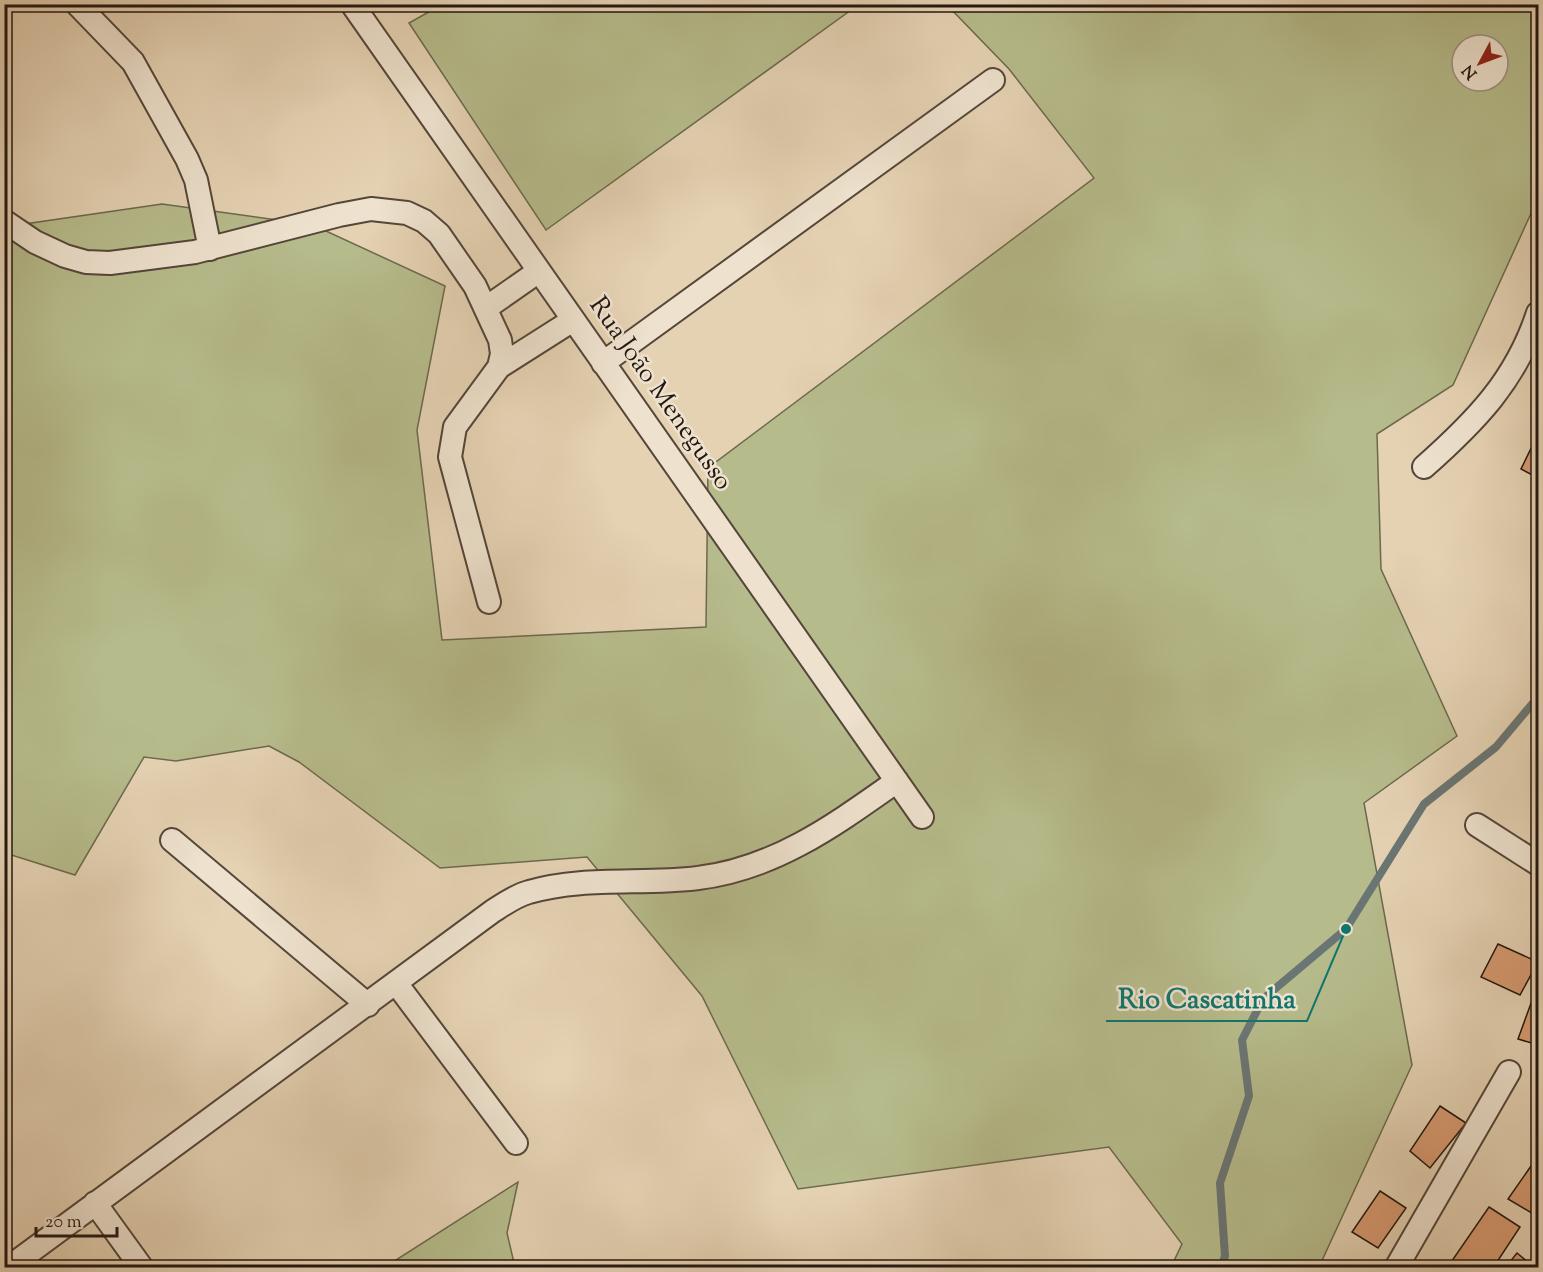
<svg xmlns="http://www.w3.org/2000/svg" width="1543" height="1272" viewBox="0 0 1543 1272" font-family="'Sorts Mill Goudy',serif">
<style>
.green{fill:#b6bb8b;stroke:#6c694e;stroke-width:1.5;fill-rule:evenodd}
.lines{fill:none;stroke-linecap:round;stroke-linejoin:round}
.stream{stroke:#6a7674;stroke-width:8}
.building{fill:#d79b71;stroke:#231712;stroke-width:1.5}
.minor-casing{stroke:#54463a;stroke-width:26}
.minor{stroke:#eee2ce;stroke-width:22}
.labels{text-anchor:middle;dominant-baseline:central;stroke-width:5;stroke-linejoin:round;paint-order:stroke}
.street-label{font-size:26px;fill:#231712;stroke:#eee2ce}
.leader{fill:none;stroke:#0f766e;stroke-width:2}
.callout-dot{fill:#0f766e;stroke:#eee2ce;stroke-width:2}
.callout-label{font-size:27px;text-anchor:middle;font-weight:bold;fill:#0f766e;stroke:#eee2ce;stroke-width:5;stroke-linejoin:round;paint-order:stroke}
</style>
<rect width="100%" height="100%" fill="#e5d2b3"/>
<filter id="stains"><feTurbulence type="fractalNoise" baseFrequency=".00333" numOctaves="4"/><feColorMatrix values="0 0 0 0 .2 0 0 0 0 .09 0 0 0 0 .02 0 0 0 .5 -.17"/></filter>
<radialGradient id="worn" r=".72"><stop offset=".6" stop-color="#630" stop-opacity="0"/><stop offset="1" stop-color="#630" stop-opacity=".3"/></radialGradient>
<path class="green" d="M441,5V4L858,5L546,230L409,23Z
M947,5H1538V198L1453,385L1377,434L1381,569L1457,736L1364,803L1412,1065L1319,1267H1171L1182,1244L1109,1147L798,1189L702,996L587,857L440,868L299,762L269,746L176,761L144,757L75,875L5,853L4,227L162,204L313,225L445,286L417,430L442,640L706,627L708,468L1094,178L1009,69ZM1462,45H1498V81H1462Z
M518,1182L507,1233L515,1267H385Z"/>
<g class="lines">
<path class="stream" d="M1221,1268L1225,1256L1220,1183L1249,1096L1242,1040L1263,999L1346,929L1424,804L1496,747L1538,697"/>
</g>
<path class="building" d="M1538,434V478L1521,469Z
M1498,944L1538,962L1520,995L1481,977Z
M1538,984V1045L1518,1039Z
M1440,1106L1466,1123L1430,1168L1410,1151Z
M1538,1156V1210L1535,1215L1508,1199Z
M1380,1191L1406,1208L1378,1248L1352,1232Z
M1489,1207L1520,1227L1493,1268H1447Z
M1517,1253L1535,1268H1505Z"/>
<g class="lines">
<defs>
<path id="minor" d="M77,4L133,62L187,159L196,180L210,249
M352,4L922,817
M4,221L35,242L65,256L86,262L110,263L195,252L339,215L371,209L407,213L424,221L439,234L475,286L500,340L502,354L499,367L455,427L450,457L489,602
M486,308L539,271
M603,363L993,80
M499,367L573,320
M1424,467C1476,421 1516,380 1538,313
M1477,825L1538,864
M172,840L368,1005
M396,983L516,1143
M95,1203L142,1268
M8,1268L493,911C504,904 517,895 529,892C584,876 642,885 698,878C775,869 836,824 897,781
M1396,1268L1509,1072"/>
</defs>
<use href="#minor" class="minor-casing"/>
<use href="#minor" class="minor"/>
</g>
<g class="labels">
<g class="street-label">
<text transform="translate(660 394) rotate(55)">Rua João Menegusso</text>
</g>
</g>
<path class="leader" d="M1346 929L1307 1021H1106"/>
<circle class="callout-dot" cx="1346" cy="929" r="6"/>
<g class="callout-label">
<text x="1207" y="1008">Rio Cascatinha</text>
</g>
<rect width="1543" height="1272" fill="none" stroke="#e5d2b3" stroke-width="24"/>
<rect x="6" y="6" width="1531" height="1260" fill="none" stroke="#231712" stroke-width="3"/>
<rect x="12" y="12" width="1519" height="1248" fill="none" stroke="#231712" stroke-width="1.5"/>
<g transform="translate(1480 63) rotate(229)"><circle r="28" fill="#eee2ce" stroke="#9d9183" stroke-width="1.5"/>
<path d="M0-4.5L10 22L0 15L-10 22Z" fill="#8f2418"/>
<text y="-9" font-size="16" font-weight="bold" text-anchor="middle" fill="#231712">N</text>
</g>
<path d="M36 1227v9h81v-9" fill="none" stroke="#231712" stroke-width="3"/>
<text x="45" y="1227" font-size="18" fill="#231712" stroke="#eee2ce" stroke-width="4.5" paint-order="stroke">20 m</text>
<rect width="100%" height="100%" filter="url(#stains)"/>
<rect width="100%" height="100%" fill="url(#worn)"/>
</svg>
